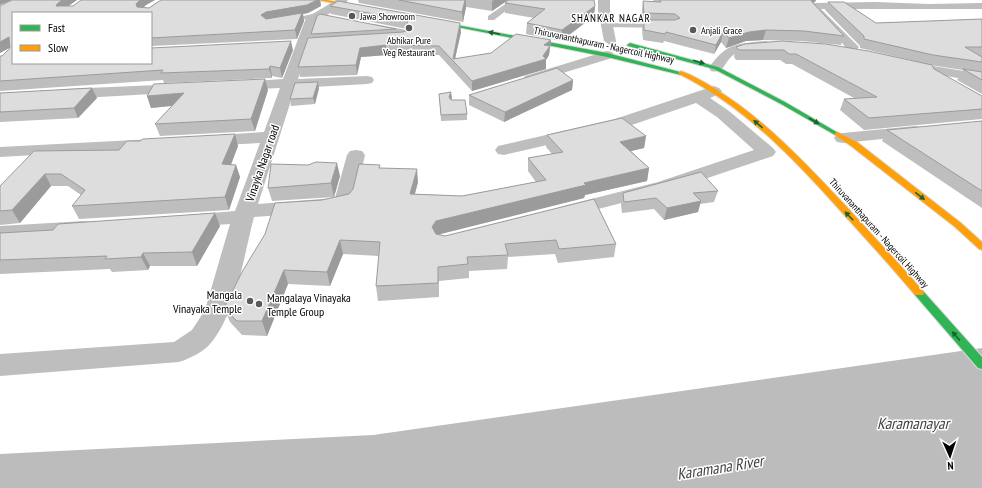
<svg xmlns="http://www.w3.org/2000/svg" width="982" height="488" viewBox="0 0 982 488" font-family="'PT Sans Narrow',sans-serif">
<style>
.water{fill:#bcbcbc}
.lines{fill:none;stroke-linecap:round;stroke-linejoin:round}
.fast-casing{stroke:#dbdbdb;stroke-width:2}
.slow-casing{stroke:#dbdbdb;stroke-width:2}
.lane{fill:#bebebe;fill-rule:evenodd}
.street{fill:#bebebe;fill-rule:evenodd}
.fast{fill:#30b455;fill-rule:evenodd}
.slow{fill:#ff9f0a;fill-rule:evenodd}
.wall{fill:#bebebe}
.shaded-wall{fill:#9b9b9b}
.building{fill:#ddd;stroke:#9b9b9b}
.oneway{fill:#1a632f}
.poi-dot{fill:#595959;stroke:#fff;stroke-width:1.5}
.labels{text-anchor:middle;dominant-baseline:central;stroke-width:3;stroke-linejoin:round;paint-order:stroke}
.far-poi-label{font-size:10px;fill:#000;stroke:#fff;text-anchor:start}
.far-street-label{font-size:10px;fill:#000;stroke:#fff}
.far-neighbourhood-label{font-size:11px;letter-spacing:1px;fill:#000;stroke:#fff}
.street-label{font-size:12px;fill:#000;stroke:#fff}
.poi-label{font-size:12px;fill:#000;stroke:#fff;text-anchor:end}
.near-water-label{font-size:16px;font-style:italic;fill:#414141;stroke:#fff}
</style>
<rect width="100%" height="100%" fill="#fff"/>
<path class="water" d="M982,348V488H0V454L373,435Z"/>
<g class="lines">
<defs>
<path id="fast" d="M430,20L607,53L684,73L681,75L607,57L432,22H430Z
M630,43L718,67L785,102L840,134L839,135H835L781,104L714,69L628,46L627,45Z
M919,290L923,291L982,357V369L978,368L915,295L914,293L915,291Z"/>
<path id="slow" d="M318,0H327L366,8L364,9Z
M681,71C692,75 703,81 714,88C765,119 806,164 847,207C872,235 898,262 923,291L924,293L923,295H915C890,265 863,236 837,207C790,155 742,105 679,74L678,73Z
M837,132L857,142L961,223L982,242V250L979,249L955,227L851,146L835,135L834,134Z"/>
</defs>
<use href="#fast" class="fast-casing"/>
<use href="#slow" class="slow-casing"/>
<path class="lane" d="M511,0H520L494,20H488V16Z
M317,13L331,17L327,19L317,17L284,23L280,21Z
M605,23L662,24L666,26L662,28L608,27L604,25Z
M374,24L407,30L408,38L404,40L388,41V37L400,36V33L374,28Z"/>
<path class="street" d="M336,0H348L344,6L317,20L298,79L367,76L372,77L374,80L372,83L367,84L295,88L258,204L335,198L347,155L350,151L356,150L362,151L365,155L354,202L351,206L325,212L254,217C244,254 236,315 210,344C203,352 189,359 179,362L0,376V354L174,342L192,330L205,310L230,224L188,227L181,225L178,221L181,217L188,215L235,211L260,143L206,146L200,145L197,141L200,137L206,136L264,132L280,88L237,90L232,89L230,86L232,83L237,82L283,79L306,18Z
M598,0H610V10L616,41L615,44L610,45L604,41L598,10Z
M875,2L929,4L982,3V9H821L859,47C854,53 851,56 843,54L841,51L845,47L843,44L808,8L811,4L815,3Z
M765,41L770,42L772,45L770,48C758,51 742,48 732,56C724,63 724,74 711,71L709,68C726,43 737,44 765,41Z
M607,51L612,52L614,55L612,58L530,83L525,82L523,79L525,76Z
M909,62L982,74V82L904,69L902,66L904,63Z
M181,84L186,86L189,89L186,92L65,99L60,97L57,94L60,91L65,89Z
M714,86L719,88L722,91L719,94L710,98L729,111L773,148L776,152L773,156L672,190L567,217L560,215L557,211L560,207L658,182L754,150L717,117L696,103L626,127L504,155L498,154L495,150L498,146L615,119Z
M915,126L921,127L923,131L921,135L843,143L837,142L834,138L837,134L843,133Z
M154,139L160,140L163,144L160,148L0,157V147Z
M84,221L92,222L95,227L92,232L0,240V226Z"/>
<use href="#fast" class="fast"/>
<use href="#slow" class="slow"/>
</g>
<path class="wall" d="M12,0H77L68,6H73L81,0H155L146,5L143,7L149,8L161,0H320L321,6L308,13L303,14L304,21L297,39L151,46V13L13,63L293,50L282,78L272,76V78L164,83L163,80L0,91V56H2L10,48V47L0,53Z
M358,0H508L492,11L466,7L463,22L359,3Z
M653,0H816L815,2L812,3L844,36L841,45L801,41L763,40L746,41L726,48L721,42L714,54L664,41L663,43L643,40L642,29L644,22H642V10L643,1L654,2Z
M338,1L461,32L455,59L491,53L551,40L549,55L546,60V69L472,91L439,55H387L361,57L357,75L300,77L298,67L312,38L311,34L396,29V33L403,32L408,30L407,29L331,14L330,6Z
M828,2L876,23L982,19V56H981L982,57V94L957,80L963,70L930,65L934,69L982,109V119L864,130L840,110L844,99L854,98L792,64H786L780,60H736L734,57L736,47L745,44L923,63L860,48V46L825,10Z
M505,3L595,6L594,16L561,41L526,34L527,23L534,18L505,13Z
M573,80L572,90L504,122L469,105V95Z
M92,88L97,98L78,118L0,122V93Z
M319,88L315,104L291,106L290,99Z
M268,90L255,131L160,136L155,124L172,106L151,108L147,96Z
M451,92V99L467,114V120L441,121L439,94Z
M982,121V208L882,141L887,130Z
M235,134L238,146L231,165H236L240,177L229,210L79,219L72,206L81,195L68,186H51L20,223L0,225V186L119,150L140,141Z
M547,135L646,136L644,148L631,151L649,168L647,181L585,195L584,198L438,234L445,236L594,199L616,244L614,257L558,263L555,254L508,257L507,269L469,271V278L439,281V297L378,301L376,286L379,256L343,254L330,286L288,284L267,336L242,335L230,322L224,308L322,200L349,194L380,168L418,182L415,194L462,196L536,182L528,171V158L552,154L546,147Z
M308,165L340,176L334,197L272,201L268,188Z
M718,191L714,202L700,204L698,212L664,220L654,209L622,213L621,205L623,193Z
M220,226L197,266H150L148,270L112,272L110,269L0,274V233Z"/>
<path class="shaded-wall" d="M0,0H12L0,5Z
M62,0H77L60,12L56,6L57,4Z
M140,0H155L146,5L139,12L136,4Z
M317,0H320L321,6L308,13L303,14L304,21L297,39L295,30L268,21L261,15L266,12Z
M465,0H466V7L463,22L462,12Z
M494,0H508L492,11V1Z
M809,0H816L815,2L808,5Z
M595,6L594,16L561,41L562,30Z
M460,23L461,32L454,63L453,59Z
M766,30L763,40L746,41L726,48L729,38L749,32Z
M723,32L721,42L714,54L716,45Z
M9,37L13,46L0,53V42Z
M551,40L549,55L546,60V69L472,91V81L544,45Z
M291,41L293,50L282,78L280,68Z
M386,45L387,55L361,57L357,75L356,65L360,48Z
M270,66L272,76V78L269,69Z
M265,79L268,90L255,131L251,119Z
M573,80L572,90L504,122L505,112Z
M318,82L319,88L315,104L313,98Z
M92,88L97,98L78,118L74,108Z
M451,92L452,98L450,103L449,97Z
M184,93L188,104L151,108L147,96Z
M235,134L238,146L226,177L222,164Z
M646,136L644,148L618,154L620,142Z
M337,163L340,176L334,197L331,183Z
M236,165L240,177L229,210L225,197Z
M649,168L647,181L585,195L584,198L437,235L433,240L432,227L436,221L584,183Z
M417,169L418,182L411,207L410,194Z
M45,174L51,186L20,223L12,210Z
M701,201L698,212L664,220L667,208Z
M215,213L220,226L197,266L192,252Z
M340,240L343,254L330,286L327,272Z
M143,253L150,266L148,270L141,257Z
M284,270L288,284L267,336L262,321Z"/>
<path class="building" d="M12,0H62L57,4L56,6H73L81,0H140L136,4L137,7L149,8L161,0H317L307,5L266,12L261,15L266,19L302,13L295,30L151,38V13H13V63H151V48L291,41L280,68L270,66L269,69L161,73L163,70L0,81V56H2L10,48L9,37L0,42V6Z
M399,0H465L462,12Z
M509,0H594L595,6L562,30L527,23L545,9L505,3Z
M660,0H811L812,2L844,36L804,31L766,30L749,32L729,38L723,32L716,45L666,32L665,34L644,30V20H675L680,18L675,14L644,13L643,1L661,2Z
M338,1L460,23L453,59L491,53L516,34L551,40L544,45L550,46L543,56L546,59L472,81L439,46L386,45L360,48L356,65L298,67L308,38L403,32L409,30L407,20L330,6Z
M828,2H844L876,23L982,19V47H965L982,57V62L933,55L864,39V36Z
M320,14L396,29L311,34L317,16Z
M782,41L826,44L868,51L932,65L934,69L982,96V109L869,118L844,99L877,97L796,54H789L784,50H739L736,47L745,44Z
M557,68L573,80L505,112L469,95Z
M963,69L982,72V80Z
M265,79L251,119L155,124L184,93L147,96L154,84Z
M318,82L313,98L290,99L295,83Z
M92,88L74,108L0,112V93Z
M451,92L449,97L451,100H465L467,114L441,115L439,94Z
M622,118L646,136L620,142L649,168L584,183L586,185L436,221L432,227L436,234L445,236L594,199L616,244L559,249L556,240L505,244L508,255L467,257L468,264L438,267V283L376,286L380,242L340,240L327,272L284,270L262,321H237L224,308L242,272L265,234L275,203L322,200L349,194L353,189L359,164L380,165L379,168L417,169L410,194L462,196L546,180L528,158L563,152L547,135Z
M982,121V191L887,130Z
M235,134L222,164L236,165L225,197L72,206L85,190L61,174H45L12,210L0,211V186L34,151L119,150L127,141H140L143,139Z
M316,162L337,163L331,183L268,188L271,164L308,165Z
M701,172L718,191L693,193L701,201L667,208L656,198L624,202L623,193Z
M215,213L192,252L143,253L141,257L105,259L107,256L0,260V233L53,230L58,224Z"/>
<defs><path id="oneway-solid" d="M-6-.8H1V-3.2L6.5 0L1 3.2V.8H-6Z"/></defs>
<g class="oneway">
<use href="#oneway-solid" transform="translate(494 33) rotate(-169)"/>
<use href="#oneway-solid" transform="translate(699 62) rotate(16)"/>
<use href="#oneway-solid" transform="translate(814 121) rotate(30)"/>
<use href="#oneway-solid" transform="translate(758 124) rotate(-140)"/>
<use href="#oneway-solid" transform="translate(920 196) rotate(38)"/>
<use href="#oneway-solid" transform="translate(849 216) rotate(-134)"/>
<use href="#oneway-solid" transform="translate(956 336) rotate(-131)"/>
</g>
<g class="poi-dot">
<circle cx="352" cy="16" r="4"/>
<circle cx="409" cy="28" r="4"/>
<circle cx="693" cy="30" r="4"/>
<circle cx="250" cy="301" r="4"/>
<circle cx="259" cy="304" r="4"/>
</g>
<g class="labels">
<g class="far-poi-label">
<text x="360" y="16">Jawa Showroom</text>
<text x="701" y="30">Anjali Grace</text>
<text x="409" y="40" text-anchor="middle">Abhikar Pure<tspan x="409" dy="12">Veg Restaurant</tspan></text>
</g>
<g class="far-street-label">
<text transform="translate(604 45) rotate(12)">Thiruvananthapuram - Nagercoil Highway</text>
<text transform="translate(879 233) rotate(48)">Thiruvananthapuram - Nagercoil Highway</text>
</g>
<g class="far-neighbourhood-label">
<text x="611" y="18">SHANKAR NAGAR</text>
</g>
<g class="street-label">
<text transform="translate(262 163) rotate(-71)">Vinayka Nagar road</text>
</g>
<g class="poi-label">
<text x="242" y="294">Mangala<tspan x="242" dy="14">Vinayaka Temple</tspan></text>
<text x="267" y="297" text-anchor="start">Mangalaya Vinayaka<tspan x="267" dy="14">Temple Group</tspan></text>
</g>
<g class="near-water-label">
<text x="913" y="423">Karamanayar</text>
<text transform="translate(720 467) rotate(-9)">Karamana River</text>
</g>
</g>
<rect x="12" y="12" width="140" height="52" fill="#ffffff" stroke="#999999"/>
<rect x="20" y="25" width="20" height="6" fill="#30b455" stroke="#999999"/>
<text x="48" y="32" font-size="12" fill="#000000">Fast</text>
<rect x="20" y="45" width="20" height="6" fill="#ff9f0a" stroke="#999999"/>
<text x="48" y="52" font-size="12" fill="#000000">Slow</text>
<g transform="translate(950 456) rotate(177)" stroke="#ffffff" stroke-width="3" paint-order="stroke">
<path d="M0-3L7 15L0 10L-7 15Z" fill="#000000"/>
<text y="-6" font-size="11" font-weight="bold" text-anchor="middle" fill="#000000">N</text>
</g>
</svg>
